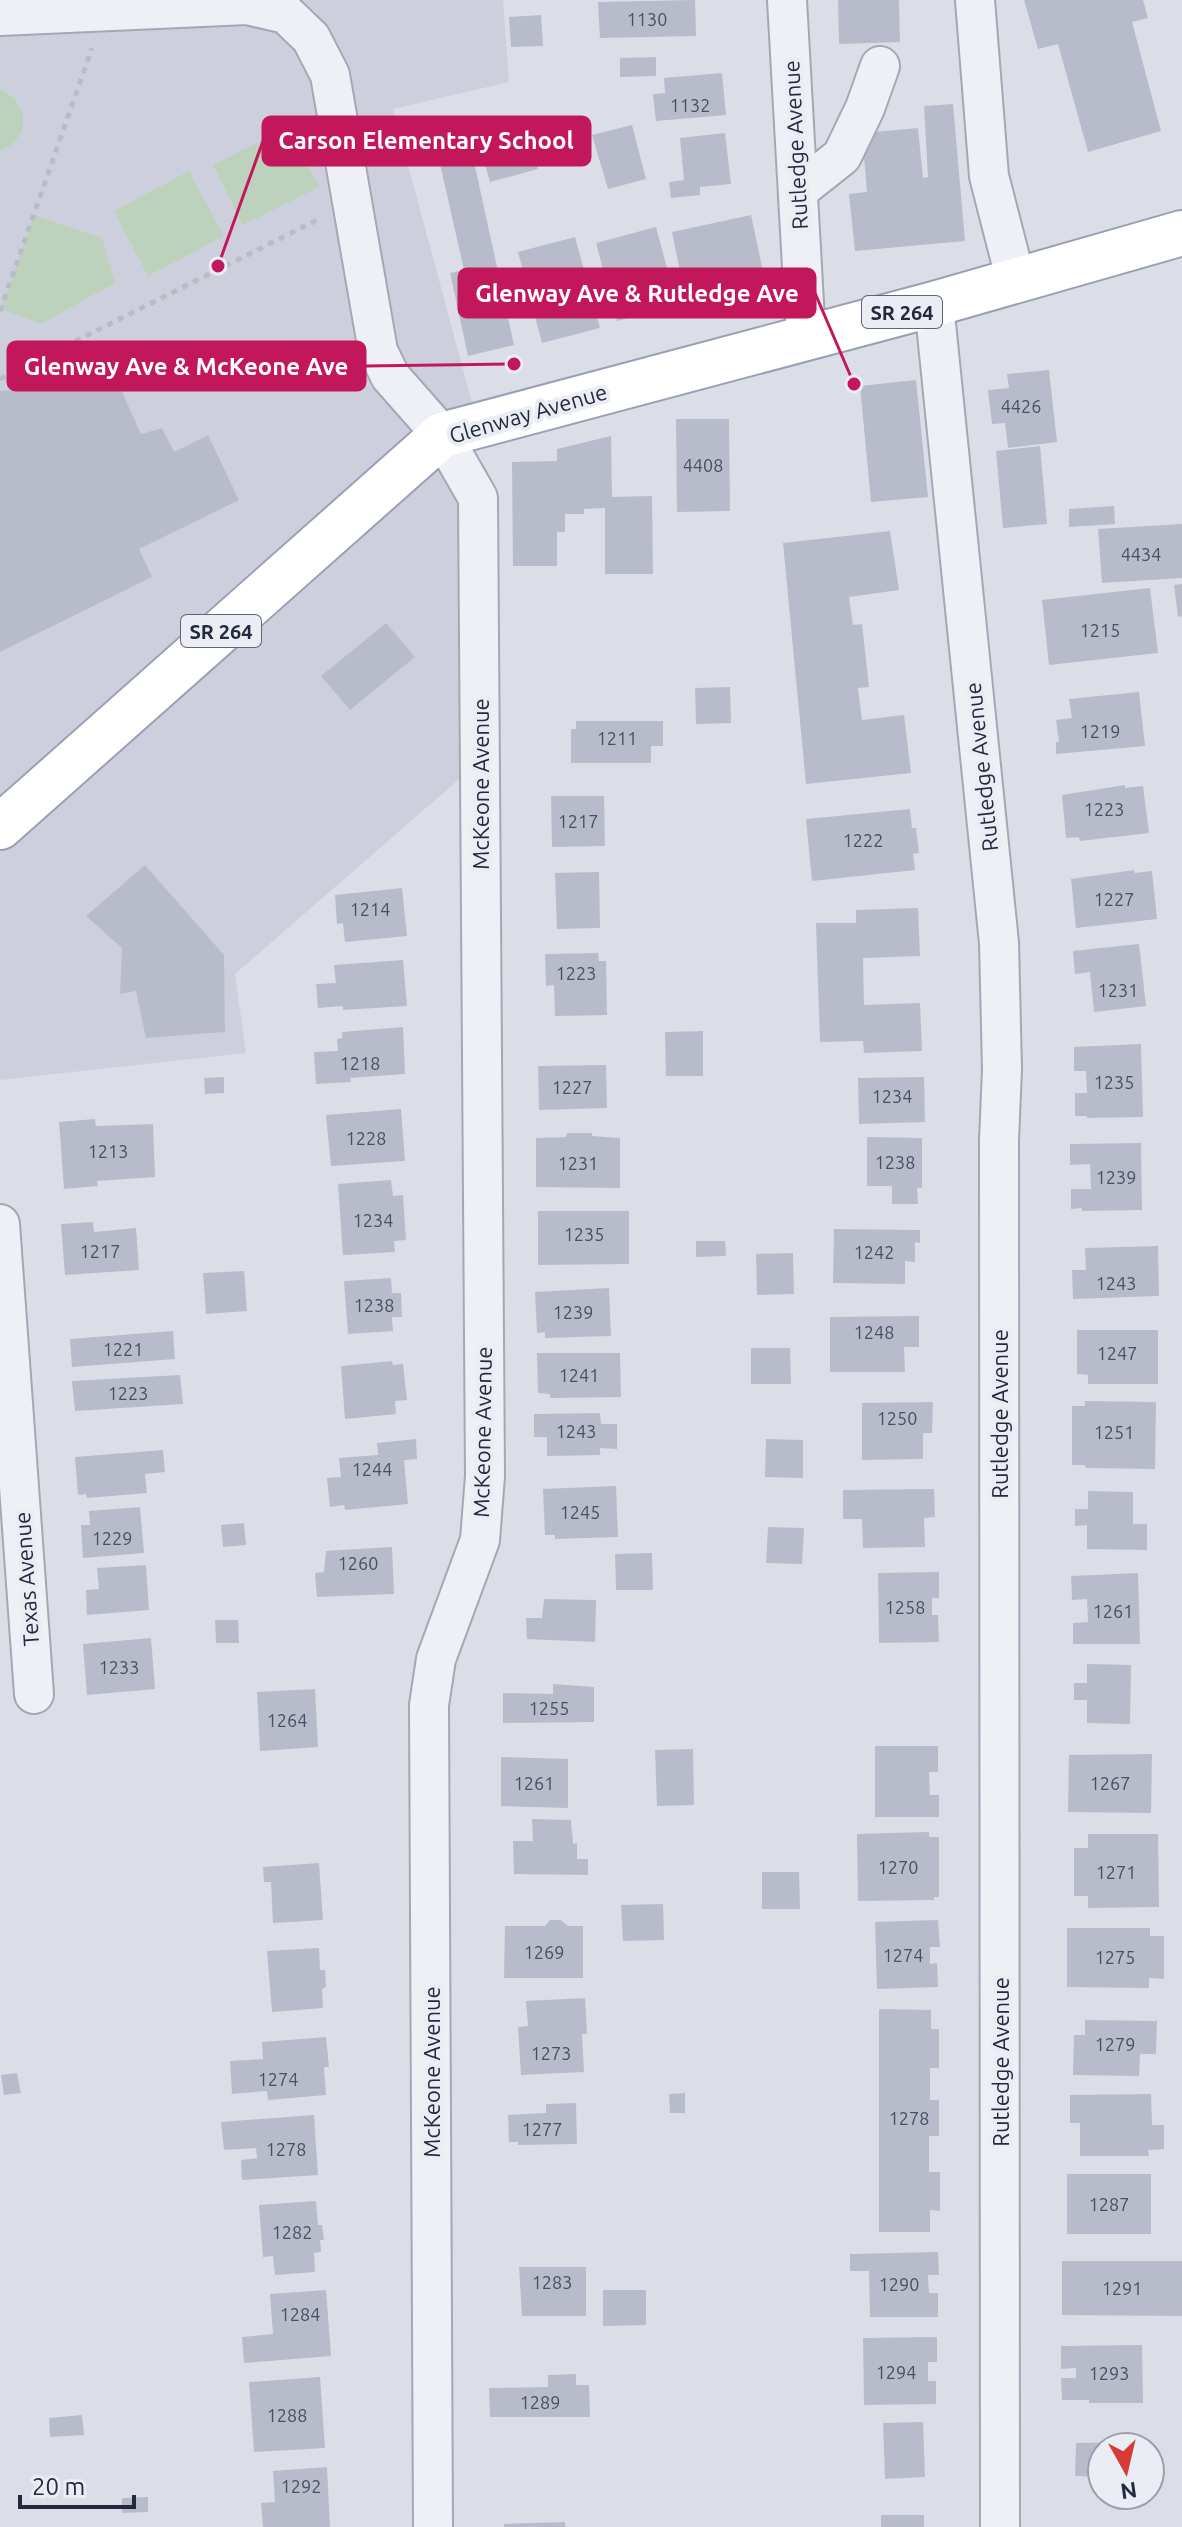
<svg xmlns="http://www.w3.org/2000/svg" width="1182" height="2527" viewBox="0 0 1182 2527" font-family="Ubuntu,sans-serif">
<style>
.built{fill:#cdd0dc}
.green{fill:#bdd2bc}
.building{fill:#b8bcca}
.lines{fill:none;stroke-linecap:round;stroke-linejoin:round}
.minor-casing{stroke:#a5a8b4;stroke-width:42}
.major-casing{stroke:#9aa0b4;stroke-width:48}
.path{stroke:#b9bcc5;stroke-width:5;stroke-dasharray:6 6;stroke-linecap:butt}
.minor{stroke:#eef0f5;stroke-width:38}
.major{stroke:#fff;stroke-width:44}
.labels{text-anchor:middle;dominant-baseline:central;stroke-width:8;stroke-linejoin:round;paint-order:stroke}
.number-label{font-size:18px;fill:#494e61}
.shield{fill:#ebedf5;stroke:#606475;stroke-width:2}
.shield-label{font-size:20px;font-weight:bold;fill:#24293e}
.street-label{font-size:22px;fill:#24293e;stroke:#ebedf5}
.leader{fill:none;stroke:#c2185b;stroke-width:3}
.callout-dot{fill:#c2185b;stroke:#ebedf5;stroke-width:3}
.callout{fill:#c2185b;stroke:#c2185b;stroke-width:3}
.callout-label{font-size:24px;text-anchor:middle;font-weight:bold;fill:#fff}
</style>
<rect width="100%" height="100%" fill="#dcdee7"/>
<path class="built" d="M0,0H503L509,82L393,109L478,425L442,435L478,498L479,762L235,974L246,1053L0,1080Z"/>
<path class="green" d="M0,89C30,102 32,138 0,151Z
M288,127L319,187L243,225L213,165Z
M189,171L224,236L148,276L114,211Z
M34,215L102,238L115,283L41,324L1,309Z"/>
<path class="building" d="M695,0L696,36L600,38L598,2Z
M838,0H899L900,42L839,44Z
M1024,0H1143L1148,18L1132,22L1161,131L1088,152L1058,44L1038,49Z
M541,15L543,46L511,47L509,17Z
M656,57V76L620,77V58Z
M722,73L726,115L656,121L653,94L665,93L664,78Z
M953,104L965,241L855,251L849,194L867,192L862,133L918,128L923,178L928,177L924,106Z
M632,125L646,179L608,189L592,135Z
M725,133L731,184L700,187V195L671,198L669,182L684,180L680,138Z
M529,136L538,169L490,182L481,150Z
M473,157L514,345L468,356L450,273L464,270L440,164Z
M751,215L768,295L688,311L672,232Z
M656,227L677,305L617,321L596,243Z
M575,237L600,328L542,343L518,252Z
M1049,370L1057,442L1008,448L1005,423L992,424L988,390L1009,388L1007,374Z
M916,380L928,497L871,502L860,386Z
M117,381L141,434L162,428L174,452L208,435L239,500L139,549L152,577L0,652V391Z
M676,419H729L730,511L677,512Z
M611,436L612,497L652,496L653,574H605V508L584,509V514H565V532H557V566H513L512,462L557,461V449Z
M1040,446L1047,524L1003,528L996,451Z
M1114,506L1115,524L1069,527V509Z
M1182,524V578L1102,583L1098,529Z
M890,531L899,590L849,597L853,625L862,624L869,687L858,688L862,720L904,715L911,773L806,784L783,543Z
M1182,584V616L1178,617L1174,585Z
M1150,588L1158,653L1049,665L1042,600Z
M386,623L415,657L350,710L321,676Z
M730,687L731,723L696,724L695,688Z
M1139,692L1145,746L1056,754V742H1059L1056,720L1072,718L1069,699Z
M576,721H663V746H651V763H571V729H576Z
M1125,785V788L1143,786L1149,833L1080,841L1079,837L1066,838L1062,795Z
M551,796H604L605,846L552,847Z
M910,809L912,828H916L919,853L913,854L915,870L812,881L806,819Z
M145,865L224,955L225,1032L146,1038L136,991L120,994L122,948L86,916Z
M1134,870L1135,873L1152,871L1157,919L1076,928L1071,879Z
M599,872L600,928L557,929L555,873Z
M402,888L407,936L345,942L343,923L337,924L335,895Z
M918,908L920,956L863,958L864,1005L920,1003L922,1051L864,1053L863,1041L820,1042L816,923H856V910Z
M1139,944L1146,1006L1094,1012L1090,972L1075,974L1073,951Z
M598,953L599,961H606L607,1015L555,1016L554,985L546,986L545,954Z
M403,960L407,1006L343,1010V1006L318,1008L316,984L336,983L334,965Z
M403,1027L405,1074L350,1078L351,1082L316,1084L314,1052L338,1051L337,1039L342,1038V1032Z
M703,1031V1076H666L665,1032Z
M1141,1044L1143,1117L1087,1118V1116H1075V1093H1087L1086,1071H1074V1047Z
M606,1065L607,1108L539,1110L538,1066Z
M224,1077V1093L205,1094L204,1078Z
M924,1077L925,1122L859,1124L858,1078Z
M401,1109L405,1161L331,1166L326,1115Z
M95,1119L96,1126L153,1124L155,1177L97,1181L98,1186L64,1189L59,1122Z
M567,1133H592V1136L620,1138V1188L536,1187V1138L566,1137Z
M867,1137L922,1138V1188H917L918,1204H892V1186H867Z
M1141,1143L1142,1210L1082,1211V1208L1071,1209V1189H1091L1090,1164L1070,1165V1144Z
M391,1180L393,1196L403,1195L406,1240L394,1241L395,1252L343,1255L338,1184Z
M538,1211H629V1264L538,1265Z
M93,1222L94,1232L136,1228L139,1270L65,1275L61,1224Z
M834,1229L920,1230V1243L915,1242V1262L905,1261V1284L833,1283Z
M696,1241H725L726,1256L696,1257Z
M1158,1246L1159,1296L1073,1299L1072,1270H1086L1085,1248Z
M793,1253L794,1294L757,1295L756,1254Z
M244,1271L247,1311L206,1314L203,1273Z
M391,1278L392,1293H401L402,1317H392L393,1331L348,1334L344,1281Z
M609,1288L611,1336L545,1338V1332L537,1333L535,1292Z
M919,1316V1347H904L905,1372H830V1317Z
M1077,1330H1158V1384H1088V1375L1077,1374Z
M173,1331L175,1359L72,1367L70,1339Z
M751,1348H790L791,1384H751Z
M537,1353H620L621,1397L550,1398V1394L538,1393Z
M392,1361L393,1365L403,1364L407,1400L395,1401L396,1414L345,1419L341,1366Z
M180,1375L183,1404L75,1411L72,1381Z
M1085,1401L1156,1402L1155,1469L1086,1468L1085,1465H1072V1406H1085Z
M933,1402L932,1433H923V1459L862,1460V1403Z
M600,1413L601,1424H617V1449L600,1448V1455L547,1456V1437H534V1414Z
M416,1439L417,1459L404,1460L408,1504L345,1510L344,1505L330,1507L327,1478L341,1477L339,1458L378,1455L377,1443Z
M766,1439L803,1440V1478L765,1477Z
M163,1450L165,1472L145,1474L147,1493L87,1498L86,1494L78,1495L75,1457Z
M616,1486L618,1537L555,1539V1535H545L543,1489Z
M934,1489L935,1517L924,1518L925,1547L863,1548L862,1519H843V1490Z
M1088,1491L1133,1492V1524H1147V1550L1087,1549V1525L1075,1526V1509H1088Z
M140,1507L144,1553L83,1558L81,1525H90L89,1511Z
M244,1523L246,1545L223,1547L221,1525Z
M768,1527L804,1528L802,1564L766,1563Z
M392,1547L394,1594L317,1597L315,1573L324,1572L326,1551Z
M652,1553L653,1590H616L615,1554Z
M146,1565L149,1610L87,1615L86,1590L99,1589L97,1568Z
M939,1572V1598H932V1615H938L939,1642L879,1643L878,1573Z
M1138,1573L1140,1644H1073V1623L1088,1622L1087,1599L1072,1600L1071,1576Z
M544,1599L596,1600L595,1642L527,1639L526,1618H542Z
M215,1620H238L239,1643H216Z
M151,1638L155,1689L87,1695L83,1644Z
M1087,1664L1131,1665L1130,1724L1087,1723V1700H1074V1683H1087Z
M553,1684L594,1687V1722L503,1723V1693L553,1694Z
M315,1689L318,1747L260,1751L257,1692Z
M875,1746H938V1772H929L930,1795H939V1817H875Z
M693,1749L694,1805L657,1806L655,1750Z
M1152,1754L1151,1813L1068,1812L1069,1755Z
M501,1757L568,1759V1808L501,1806Z
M532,1819L571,1820L573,1844L577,1843V1859H588V1875L514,1874L513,1841H533Z
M929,1832V1837H939V1897H934V1900L858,1901L857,1834Z
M1088,1834H1158L1159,1907L1088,1908V1896H1074V1848H1088Z
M319,1863L323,1920L273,1923L271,1882H264L263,1867Z
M762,1872H799L800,1909H762Z
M663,1904L664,1940L623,1941L621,1905Z
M550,1920H561L568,1926H583V1978H504L505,1926H545Z
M938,1920L940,1947H930V1964L937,1963L938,1987L877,1989L875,1922Z
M1067,1928H1150V1936H1164V1979L1149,1978V1988L1067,1987Z
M319,1948L320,1970H325L326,1987L322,1989L323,2008L272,2012L267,1951Z
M585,1998L587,2034H582L584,2072L521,2075L518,2027L528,2026L526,2001Z
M879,2009L931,2010V2029H939V2068H930V2100H939V2136H929V2172H940V2211L930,2210V2232H879Z
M1085,2020L1157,2021L1156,2054H1140L1139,2076L1073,2075L1074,2035H1085Z
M326,2037L329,2067H324L326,2095L268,2100L267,2091L232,2094L230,2061L263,2059L262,2042Z
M17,2073L21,2093L4,2095L1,2075Z
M685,2093V2113H670L669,2094Z
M1151,2094L1152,2125H1164V2149L1148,2150L1149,2156H1080V2123H1070V2095Z
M576,2103L577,2144L518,2145V2142H509L508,2115L546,2113V2104Z
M314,2115L318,2175L242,2180L241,2160L257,2158L256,2148L224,2150L221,2122Z
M1067,2174H1151V2234H1067Z
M316,2201L318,2225H322L324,2240H320L321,2252L314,2253L315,2272L275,2275L273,2256L263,2257L259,2205Z
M938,2252L939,2275H928L929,2293H938V2317H870L869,2271H850V2254Z
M1062,2261H1182V2316L1062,2315Z
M519,2267H586V2316H522Z
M326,2290L331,2356L244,2363L242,2337L273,2334L270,2294Z
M603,2290H646V2325L603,2326Z
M937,2337V2362H928V2381H936V2404L864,2405L863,2338Z
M1142,2345L1143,2403H1089V2400H1062L1061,2378H1076V2368L1061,2369V2346Z
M576,2374V2385H589L590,2417H490L489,2388L548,2387V2375Z
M320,2377L325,2448L254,2452L249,2382Z
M82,2415L84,2435L50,2437L49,2418Z
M923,2422L925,2477L885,2479L883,2423Z
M1126,2442V2447H1102V2477L1075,2476L1076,2443Z
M327,2467L330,2527H263L261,2503L275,2502L273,2471Z
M148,2497V2512L122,2513V2498Z
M881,2515H924V2527H881Z
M565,2522V2527H504V2524Z"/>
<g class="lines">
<defs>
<path id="minor" d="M787,0L806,338
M975,0L989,176L1016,281
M0,16L247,5L286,14L311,38L330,75L378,351L390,376L442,435L478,498L485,1476L480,1540L436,1659L429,1705L433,2527
M798,191L842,156L865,108L880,66
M934,304L999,943L1002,1069L999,1141L1000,2527
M0,1224L34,1694"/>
<path id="major" d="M0,827L442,435L934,304L1182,233"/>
</defs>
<use href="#minor" class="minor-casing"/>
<use href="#major" class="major-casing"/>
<path class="path" d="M0,311L92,48
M0,379L319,219"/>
<use href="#minor" class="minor"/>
<use href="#major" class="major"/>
</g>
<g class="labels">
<g class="number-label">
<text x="647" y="19">1130</text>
<text x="690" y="105">1132</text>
<text x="1021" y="406">4426</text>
<text x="703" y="465">4408</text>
<text x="1141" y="554">4434</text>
<text x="1100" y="630">1215</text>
<text x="1100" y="731">1219</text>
<text x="617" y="738">1211</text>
<text x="1104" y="809">1223</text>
<text x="578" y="821">1217</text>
<text x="863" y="840">1222</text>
<text x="1114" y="899">1227</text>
<text x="370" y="909">1214</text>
<text x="576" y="973">1223</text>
<text x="1118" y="990">1231</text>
<text x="360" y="1063">1218</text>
<text x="1114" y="1082">1235</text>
<text x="572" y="1087">1227</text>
<text x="892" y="1096">1234</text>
<text x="366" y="1138">1228</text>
<text x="108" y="1151">1213</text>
<text x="895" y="1162">1238</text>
<text x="578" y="1163">1231</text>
<text x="1116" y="1177">1239</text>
<text x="373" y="1220">1234</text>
<text x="584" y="1234">1235</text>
<text x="100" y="1251">1217</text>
<text x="874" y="1252">1242</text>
<text x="1116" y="1283">1243</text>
<text x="374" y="1305">1238</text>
<text x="573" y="1312">1239</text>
<text x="874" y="1332">1248</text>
<text x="123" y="1349">1221</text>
<text x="1117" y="1353">1247</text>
<text x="579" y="1375">1241</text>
<text x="128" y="1393">1223</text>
<text x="897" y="1418">1250</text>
<text x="576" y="1431">1243</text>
<text x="1114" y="1432">1251</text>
<text x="372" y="1469">1244</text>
<text x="580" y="1512">1245</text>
<text x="112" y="1538">1229</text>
<text x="358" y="1563">1260</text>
<text x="905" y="1607">1258</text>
<text x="1113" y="1611">1261</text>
<text x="119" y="1667">1233</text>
<text x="549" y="1708">1255</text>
<text x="287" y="1720">1264</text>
<text x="534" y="1783">1261</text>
<text x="1110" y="1783">1267</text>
<text x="898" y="1867">1270</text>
<text x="1116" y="1872">1271</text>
<text x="544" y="1952">1269</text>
<text x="903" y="1955">1274</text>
<text x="1115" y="1957">1275</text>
<text x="1115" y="2044">1279</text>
<text x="551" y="2053">1273</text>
<text x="278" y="2079">1274</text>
<text x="909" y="2118">1278</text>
<text x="542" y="2129">1277</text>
<text x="286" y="2149">1278</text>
<text x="1109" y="2204">1287</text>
<text x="292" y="2232">1282</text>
<text x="552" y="2282">1283</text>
<text x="899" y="2284">1290</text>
<text x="1122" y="2288">1291</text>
<text x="300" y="2314">1284</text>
<text x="896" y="2372">1294</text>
<text x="1109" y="2373">1293</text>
<text x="540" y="2402">1289</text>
<text x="287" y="2415">1288</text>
<text x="301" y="2486">1292</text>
</g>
<g class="shield">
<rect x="862" y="296" width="80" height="32" rx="6"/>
<rect x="181" y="615" width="80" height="32" rx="6"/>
</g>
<g class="shield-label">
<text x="902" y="312">SR 264</text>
<text x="221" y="631">SR 264</text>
</g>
<g class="street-label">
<text transform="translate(795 145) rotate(-93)">Rutledge Avenue</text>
<text transform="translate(528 413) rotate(-16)">Glenway Avenue</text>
<text transform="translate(981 767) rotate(-96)">Rutledge Avenue</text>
<text transform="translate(480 784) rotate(-90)">McKeone Avenue</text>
<text transform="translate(999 1414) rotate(-90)">Rutledge Avenue</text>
<text transform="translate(482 1432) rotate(-89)">McKeone Avenue</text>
<text transform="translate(26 1579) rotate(-94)">Texas Avenue</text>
<text transform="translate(1000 2062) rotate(-90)">Rutledge Avenue</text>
<text transform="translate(431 2072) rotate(-90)">McKeone Avenue</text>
</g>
</g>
<path class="leader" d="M218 266L263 141M854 384L815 293M514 364L365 366"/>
<g class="callout-dot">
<circle cx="218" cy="266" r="8"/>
<circle cx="854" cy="384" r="8"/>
<circle cx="514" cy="364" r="8"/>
</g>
<g class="callout">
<rect x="263" y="117" width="327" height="48" rx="8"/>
<rect x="459" y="269" width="356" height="48" rx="8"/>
<rect x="8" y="342" width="357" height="48" rx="8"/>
</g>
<g class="callout-label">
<text x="426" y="149">Carson Elementary School</text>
<text x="637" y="302">Glenway Ave &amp; Rutledge Ave</text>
<text x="186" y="375">Glenway Ave &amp; McKeone Ave</text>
</g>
<g transform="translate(1126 2471) rotate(172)"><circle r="38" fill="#ebedf5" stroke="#9b9fac" stroke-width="2"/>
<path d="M0-6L14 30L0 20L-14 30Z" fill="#d73b36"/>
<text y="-12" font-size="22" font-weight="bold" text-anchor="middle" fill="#24293e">N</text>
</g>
<path d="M20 2495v12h114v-12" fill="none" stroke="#24293e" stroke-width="4"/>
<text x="32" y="2495" font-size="24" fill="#24293e" stroke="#ebedf5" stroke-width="6" paint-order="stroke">20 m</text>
</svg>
